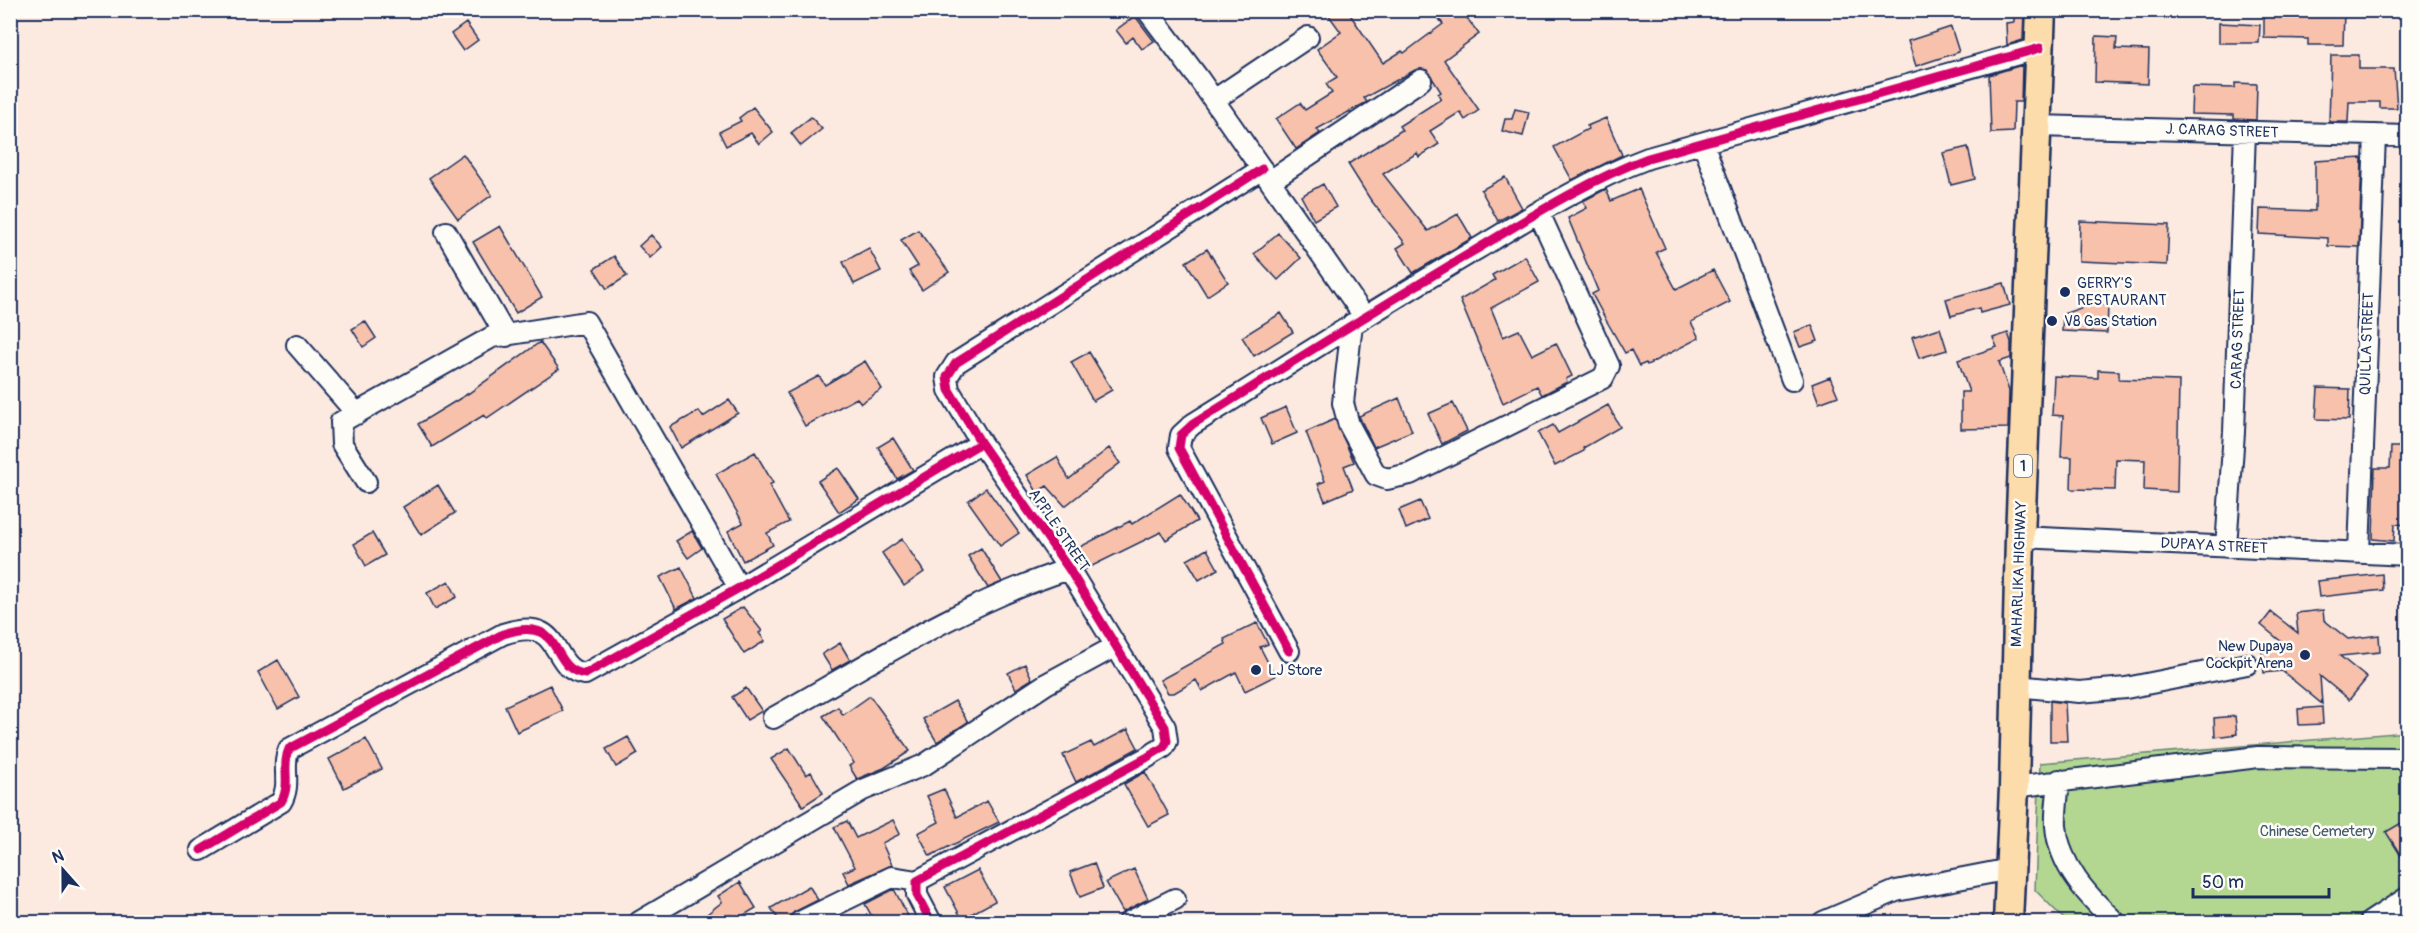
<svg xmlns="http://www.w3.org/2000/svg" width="2418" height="933" viewBox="0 0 2418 933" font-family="Pangolin,sans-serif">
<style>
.green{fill:#b3d791;stroke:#678378;stroke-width:1.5}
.building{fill:#f8c1ab;stroke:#1b2f5e;stroke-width:1.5}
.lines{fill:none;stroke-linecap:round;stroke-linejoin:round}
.minor-casing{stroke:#1b2f5e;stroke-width:24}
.highway-casing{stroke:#1b2f5e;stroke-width:33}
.minor{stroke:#fdfcf7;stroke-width:20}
.highway{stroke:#fddcac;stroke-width:28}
.cycleway-casing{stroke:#fdfcf7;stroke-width:13}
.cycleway{stroke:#d6006c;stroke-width:9}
.poi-dot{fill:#1b2f5e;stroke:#fdfcf7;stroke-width:2}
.labels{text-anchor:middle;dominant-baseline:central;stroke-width:5;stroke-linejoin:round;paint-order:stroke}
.shield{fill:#fdfcf7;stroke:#5f6c8c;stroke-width:1.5}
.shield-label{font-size:14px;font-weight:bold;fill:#1b2f5e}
.street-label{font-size:15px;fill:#1b2f5e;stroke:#fdfcf7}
.poi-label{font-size:15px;fill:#1b2f5e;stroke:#fdfcf7;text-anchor:start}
.park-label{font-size:15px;fill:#41596b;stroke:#fdfcf7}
</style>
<rect width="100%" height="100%" fill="#fceae0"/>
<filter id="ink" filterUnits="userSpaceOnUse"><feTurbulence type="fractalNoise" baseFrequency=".0167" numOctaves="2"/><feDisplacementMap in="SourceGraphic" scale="12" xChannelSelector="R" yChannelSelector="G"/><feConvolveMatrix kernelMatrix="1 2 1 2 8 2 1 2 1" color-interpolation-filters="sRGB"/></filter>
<g filter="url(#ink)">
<path class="green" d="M2407,732V922H2067L2035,890L2040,763Z"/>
<path class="building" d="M1325,10H1347L1383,63L1402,51L1404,53L1443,24L1437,17L1447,10H1461L1479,34L1444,60L1479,110L1465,120L1460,112L1430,131L1439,144L1419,157L1417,153L1383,174L1428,231L1458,214L1472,238L1413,273L1397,248L1405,243L1370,199L1348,164L1402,130L1399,126L1441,99L1438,94L1441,92L1427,70H1415L1364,98L1367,102L1317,129L1320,133L1296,149L1276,119L1300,103L1305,110L1332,93L1326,84L1337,77L1317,49L1341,32Z
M2014,10H2024L2023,40L2007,45L2006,23L2014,22Z
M2264,10H2344L2343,45H2308V39L2264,38Z
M1135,16L1154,41L1142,49L1133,37L1126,43L1116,30Z
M466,23L478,40L463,51L451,34Z
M2219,23L2260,25L2259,43H2219Z
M1951,27L1959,52L1916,66L1908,41Z
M2096,36L2117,37L2116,49L2149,50L2148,84L2095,82Z
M2331,55H2359V69H2394L2397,108H2380V102H2349L2348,122H2329Z
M2022,65L2021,102H2014L2013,132L1991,133L1989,75Z
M2235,83L2257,84L2256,120L2234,119V115L2191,114L2192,87L2235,88Z
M753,107L773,132L759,144L751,133L726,146L719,132L741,121L739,118Z
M1515,109L1529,112L1523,136L1502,131L1505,119H1512Z
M811,117L822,129L801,146L791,133Z
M1606,118L1622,155L1572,180L1554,147L1588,129L1587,126Z
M1968,147L1975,179L1951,185L1943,153Z
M463,154L492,195L458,219L429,178Z
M2362,158L2359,247L2328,246V238L2259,234L2260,209L2315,211V161Z
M1505,177L1522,208L1498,221L1481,190Z
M1323,184L1336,207L1314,220L1301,196Z
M1606,189L1611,201L1639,189L1665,248L1656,252L1676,289L1713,270L1730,302L1691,322L1699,338L1647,365L1646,363L1639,366L1631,350L1625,353L1606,320L1592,294L1598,291L1568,218L1587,208L1583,201Z
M2080,221L2169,225L2167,265L2079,261Z
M500,226L542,297L516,313L473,242Z
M918,230L949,272L922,290L909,271L918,266L901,240Z
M1278,233L1301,258L1278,280L1254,254Z
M651,235L662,247L650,258L639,246Z
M869,248L881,271L854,284L843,262Z
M1207,249L1228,282L1207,296L1186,262Z
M614,256L627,276L607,289L594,269Z
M1525,256L1539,282L1491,308L1503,337L1519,330L1532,355L1556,343L1572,376L1566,379L1567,382L1542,395L1537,386L1503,403L1460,300L1495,280L1492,275Z
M2004,283L2010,305L1980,313L1979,308L1951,316L1946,299Z
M2092,304L2108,305L2107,333L2062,331L2063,314Z
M1281,313L1293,332L1254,356L1242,337Z
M365,321L376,338L363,347L352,329Z
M1812,325L1818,341L1800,347L1794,332Z
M1940,328L1947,350L1919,358L1912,337Z
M2008,333L2011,342V358L1999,362L2009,391L2008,428L1961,429V392H1969L1958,360L1997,347L1993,338Z
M540,342L559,369L487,418L484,415L432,447L418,424L469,393Z
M1089,352L1112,390L1093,401L1071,362Z
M865,361L882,389L861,403L857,398L805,426L787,393L819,376L825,385Z
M2098,370L2119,371V379L2179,381L2177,492L2144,490L2145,460L2116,459L2115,490L2071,489L2072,457H2061L2063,416L2052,415L2054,376L2098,378Z
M1830,377L1838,396L1819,403L1812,384Z
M2318,388L2350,389L2349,420L2316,419Z
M1399,398L1412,431L1374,447L1359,416Z
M729,400L738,413L681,448L670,427L699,411L703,417Z
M1453,403L1467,431L1442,444L1428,414Z
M1608,405L1620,427L1583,448L1584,451L1555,466L1538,433L1553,425L1558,433Z
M1286,407L1297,433L1272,444L1261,418Z
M1335,419L1354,462L1344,466L1353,489L1325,501L1318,484L1325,481L1306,432Z
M893,438L913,470L897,479L878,447Z
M2391,447H2408V525L2395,524L2394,541L2373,539L2375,468H2390Z
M1109,448L1120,463L1065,506L1047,486L1037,492L1027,475L1057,457L1069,479Z
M755,452L773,483L769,485L789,522L767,533L773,545L743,561L728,531L743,523L716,474Z
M838,468L859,499L839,512L818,481Z
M438,485L455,513L421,535L403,507Z
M986,488L1019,533L1000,546L968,501Z
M1180,494L1197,521L1166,540L1161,532L1086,569L1076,549L1130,521L1132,524Z
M1420,501L1428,519L1406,529L1399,510Z
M692,531L702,548L688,558L676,541Z
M372,533L385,555L366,566L354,544Z
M902,539L924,572L904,586L882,553Z
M981,548L1002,582L988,588L968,556Z
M1207,549L1218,569L1199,580L1187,560Z
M681,567L697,598L676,609L660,577Z
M2382,574L2383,590L2319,597L2317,581Z
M449,581L457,597L435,609L427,593Z
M743,607L762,631L759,633L765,641L744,654L722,619Z
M2323,610L2324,620L2348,639L2379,635L2380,652L2340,656L2367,678L2349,700L2320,676L2322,704L2282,671L2264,673L2261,646L2284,644L2261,625L2271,612L2298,633L2296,613Z
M1257,623L1268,644L1260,647L1275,676L1245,691L1236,672L1202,691L1196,680L1174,693H1168L1160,680L1226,644L1224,639Z
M840,643L850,660L832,670L822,654Z
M278,660L299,697L278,709L258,672Z
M1025,664L1032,679L1016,689L1008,673Z
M550,685L563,711L517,732L505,706Z
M746,688L762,711L747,720L732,697Z
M870,696L910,751L884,768L857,779L849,766L854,763L823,716L838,707L843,715Z
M955,701L968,722L937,742L923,719Z
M2050,701L2065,703L2067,741H2050Z
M2322,707L2323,724L2299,725L2298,709Z
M2235,716L2237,734L2215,737L2214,718Z
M1128,729L1138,748L1076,782L1063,755L1091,742L1094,747Z
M628,737L638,754L616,767L606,749Z
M366,739L382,769L344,788L329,759Z
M789,748L806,775L811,772L823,793L803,806L771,759Z
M1145,772L1169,815L1148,826L1124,784Z
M944,789L957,817L987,801L999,822L930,856L918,833L939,822L927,796Z
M2408,819V867L2386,832Z
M893,820L900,834L882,843L892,865L849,884L843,872L855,867L834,827L847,821L856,838Z
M1094,863L1103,888L1080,897L1070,872Z
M1134,869L1148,899L1123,912L1106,882Z
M978,870L995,901L962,919L945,887Z
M740,882L756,908L734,921L730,915L722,922H714L707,914L722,902L718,896Z
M809,886L818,900L794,912L788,922H780L771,908Z
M894,889L911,922H875L865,904Z"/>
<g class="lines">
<defs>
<path id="minor" d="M1147,10L1199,79L1364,316
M1214,100L1308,37
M2037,126L2408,136
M1703,143L1792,380
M1270,181L1421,80
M446,232L506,336
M1352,324L1343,403L1349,425L1376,475L1387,479L1410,474L1603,378L1609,366L1539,213
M297,345L357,414
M366,482L342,444L341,422L492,337L586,322L739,588
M2020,537L2408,555
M2226,547L2234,432L2245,132
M2359,552L2375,135
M1289,651L1179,448L1181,435L1193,424C1286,366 1378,308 1472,252C1529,218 1586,181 1648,158L2040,48
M2016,686L2079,692L2126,688L2247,664
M773,718C869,664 963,603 1069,569
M2059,780C2058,795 2055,811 2056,826C2059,866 2088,896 2115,922
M2014,787L2258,757L2408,758
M201,850L281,802C292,784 281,766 289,749L503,634C566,613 548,670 585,674L739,588L981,443
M639,922L863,790L924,765L1046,684L1116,646
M800,922L892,877L917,881
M931,922L917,895V881L1146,758L1164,747L1167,741L1165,727L1069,569L981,443L949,390L947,377L956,363L1262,169
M1129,922L1175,899
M1823,922L1896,891L2010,869
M2370,922L2408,897"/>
<path id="highway" d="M2008,922L2014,787L2020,537L2041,10"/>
</defs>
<use href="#minor" class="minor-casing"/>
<use href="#highway" class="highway-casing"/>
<use href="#minor" class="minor"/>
<use href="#highway" class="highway"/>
<defs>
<path id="cycleway" d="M1289,651L1179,448L1181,435L1193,424C1286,366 1378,308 1472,252C1529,218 1586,181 1648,158L2040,48
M201,850L281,802C292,784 281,766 289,749L503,634C566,613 548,670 585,674L739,588L981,443
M931,922L917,895V881L1146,758L1164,747L1167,741L1165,727L1069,569L981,443L949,390L947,377L956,363L1262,169"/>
</defs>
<use href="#cycleway" class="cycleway-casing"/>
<use href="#cycleway" class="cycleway"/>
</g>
</g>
<g class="poi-dot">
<circle cx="2065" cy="292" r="6"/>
<circle cx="2052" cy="321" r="6"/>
<circle cx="2305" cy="655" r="6"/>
<circle cx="1256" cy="670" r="6"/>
</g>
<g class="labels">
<rect class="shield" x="2014" y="455" width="18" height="22" rx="4.5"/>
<g class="shield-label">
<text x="2023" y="466">1</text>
</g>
<g class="street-label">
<text transform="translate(2222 131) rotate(2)">J. CARAG STREET</text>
<text transform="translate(2238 339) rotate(-88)">CARAG STREET</text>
<text transform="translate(2367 344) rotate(-88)">QUILLA STREET</text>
<text transform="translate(1059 530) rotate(56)">APPLE STREET</text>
<text transform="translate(2214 546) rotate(3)">DUPAYA STREET</text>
<text transform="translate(2019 574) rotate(-88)">MAHARLIKA HIGHWAY</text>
</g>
<g class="poi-label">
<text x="2077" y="283">GERRY'S<tspan x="2077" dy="17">RESTAURANT</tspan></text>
<text x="2064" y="321">V8 Gas Station</text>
<text x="2293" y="646" text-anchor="end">New Dupaya<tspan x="2293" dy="17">Cockpit Arena</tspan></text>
<text x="1268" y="670">LJ Store</text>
</g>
<g class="park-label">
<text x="2317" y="831">Chinese Cemetery</text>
</g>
</g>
<rect width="2418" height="933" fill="none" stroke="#fdfcf7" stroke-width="36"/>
<rect x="18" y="18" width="2382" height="897" fill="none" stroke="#1b2f5e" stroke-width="2" filter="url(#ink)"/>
<g transform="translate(63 870) rotate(339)" stroke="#fdfcf7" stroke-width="4.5" paint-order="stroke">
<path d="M0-4.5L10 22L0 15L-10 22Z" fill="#1b2f5e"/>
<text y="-9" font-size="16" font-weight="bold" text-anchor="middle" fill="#1b2f5e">N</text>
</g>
<path d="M2193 888v9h136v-9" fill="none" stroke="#1b2f5e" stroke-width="3"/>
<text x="2202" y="888" font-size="18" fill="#1b2f5e" stroke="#fdfcf7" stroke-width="4.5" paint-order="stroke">50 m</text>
</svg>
